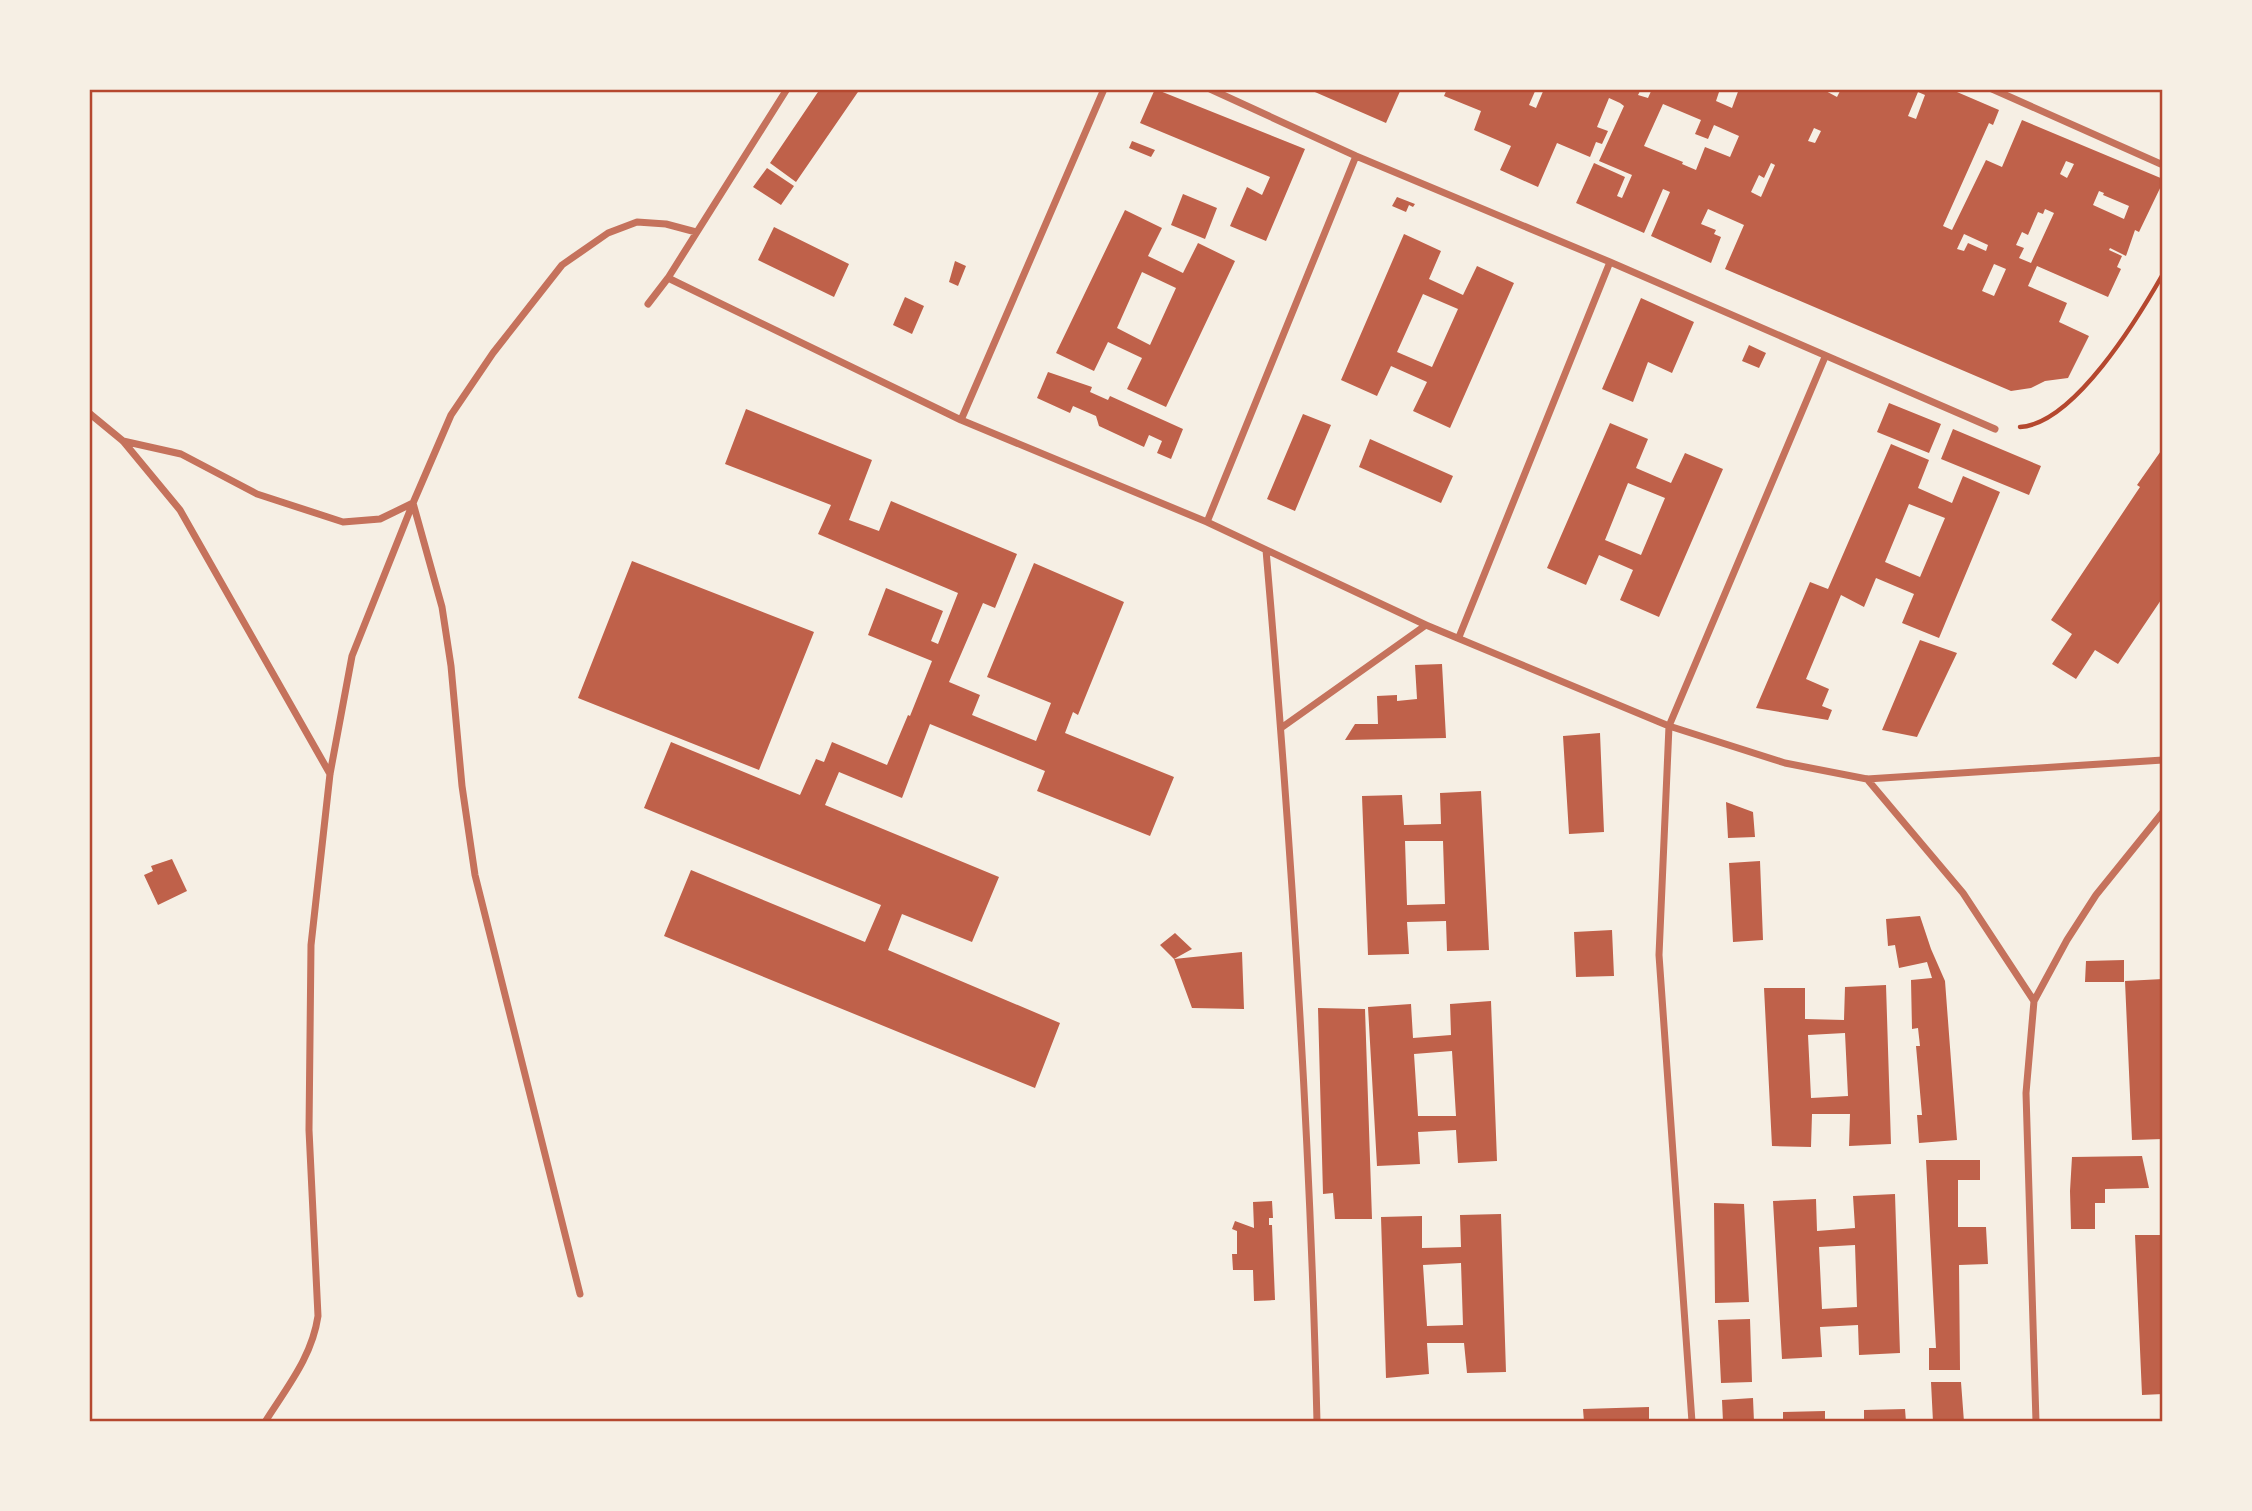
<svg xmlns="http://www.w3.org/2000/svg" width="2252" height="1511" viewBox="0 0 2252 1511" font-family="'Roboto Condensed',sans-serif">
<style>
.building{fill:#bf614a;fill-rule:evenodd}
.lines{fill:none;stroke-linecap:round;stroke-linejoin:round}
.path{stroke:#b5482f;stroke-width:4.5}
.minor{stroke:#c5725c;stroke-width:7}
.neatline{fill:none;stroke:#b5482f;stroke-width:2.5}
</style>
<rect width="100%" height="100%" fill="#f6efe4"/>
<path class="building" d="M820,89H860L796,182L770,163Z
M1155,89L1305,149L1266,241L1230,226L1247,187L1262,195L1270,177L1140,123Z
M1308,89H1401L1386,123Z
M1447,89H1536L1529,105L1536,108L1544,89H1641L1638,95L1648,98L1652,89H1720L1716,101L1732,108L1739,89H1822L1837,97L1841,89H1950L1999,110L1993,125L1989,123L1943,226L1952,230L1986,160L2002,167L2022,120L2163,179V182L2139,232L2135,230L2126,256L2110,248L2109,250L2122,256L2117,267L2121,269L2108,297L2037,266L2028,286L2067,303L2059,322L2089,336L2068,378L2045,381L2031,388L2011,391L1725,269L1744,225L1708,209L1701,224L1716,230L1714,234L1721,237L1711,263L1651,236L1670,192L1663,189L1644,233L1576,203L1594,163L1625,177L1617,196L1622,198L1632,175L1599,161L1624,106L1620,103L1609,98L1597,127L1608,131L1602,144L1596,142L1590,157L1557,143L1538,187L1500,170L1511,146L1474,130L1481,111L1444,96ZM1918,92L1925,95L1916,119L1908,116ZM1663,104L1701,120L1695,134L1708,139L1714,125L1739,136L1730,157L1705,147L1696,170L1682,164L1683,162L1644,146ZM1814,128L1821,131L1815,143L1808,141ZM2066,161L2074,164L2067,178L2060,174ZM1771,163L1775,165L1761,197L1751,192L1759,175L1764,178ZM2099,191L2104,193L2103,195L2129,206L2124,219L2093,205ZM2045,209L2054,213L2031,263L2019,258L2024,248L2016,245L2022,232L2028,235L2038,212L2043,214ZM1964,234L1988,245L1986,251L1968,243L1964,251L1957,249ZM1994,264L2006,269L1994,296L1982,291Z
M1132,141L1155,150L1151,157L1129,148Z
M767,168L794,186L781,205L753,187Z
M1183,194L1217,208L1205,239L1171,225Z
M1397,197L1415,204L1413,207L1409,205L1406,212L1392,206Z
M1125,210L1162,228L1148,256L1183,273L1198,243L1235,261L1166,407L1127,389L1142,358L1108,342L1094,371L1056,353ZM1142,272L1176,288L1150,345L1117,328Z
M774,227L849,264L834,297L758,260Z
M1404,234L1441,251L1429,279L1463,295L1477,266L1514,283L1450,428L1413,411L1427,382L1391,366L1377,396L1341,380ZM1423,294L1458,309L1432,367L1397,352Z
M955,261L966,266L958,286L949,282Z
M905,297L924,306L912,334L893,325Z
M1641,298L1694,322L1672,373L1648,362L1633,402L1602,389Z
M1749,345L1766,353L1759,368L1742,361Z
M1048,372L1092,387L1090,392L1108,400L1110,396L1183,429L1171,459L1157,453L1162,441L1149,435L1144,447L1099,426L1096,416L1073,406L1070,413L1037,398Z
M1889,403L1941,424L1929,453L1877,432Z
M746,409L872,460L849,520L879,531L891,501L1017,554L995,608L983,603L949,682L980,695L972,715L1036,741L1051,703L987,677L1034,563L1124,602L1078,715L1073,712L1065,733L1174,777L1150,836L1037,791L1045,771L930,724L902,798L839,772L825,805L999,877L972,942L902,914L888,950L1060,1023L1035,1088L664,936L691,870L865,942L881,905L644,808L671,742L800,795L816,759L824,762L832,742L887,765L908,715L910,716L932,661L868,635L886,588L943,611L931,641L938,644L958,593L818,534L831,505L725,464Z
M1303,414L1331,425L1295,511L1267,499Z
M1610,423L1648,439L1636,468L1671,483L1685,453L1723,469L1659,617L1620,600L1633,570L1599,555L1586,585L1547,568ZM1628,483L1665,498L1641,555L1605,540Z
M1953,429L2041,466L2029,495L1941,459Z
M1370,439L1453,476L1441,503L1359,467Z
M1891,444L1929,460L1918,488L1952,503L1963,476L2000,492L1939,638L1902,623L1914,594L1876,578L1864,607L1841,595L1806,679L1829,689L1822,706L1832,710L1828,720L1756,708L1810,582L1828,589ZM1909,504L1945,518L1920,577L1885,562Z
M2163,448V597L2118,664L2095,650L2076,679L2052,664L2072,634L2051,620L2140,487L2137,485Z
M632,561L814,632L759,770L578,698Z
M1920,640L1957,653L1917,737L1882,730Z
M1442,664L1446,738L1345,740L1355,724H1378L1377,696L1397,695V701L1417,699L1415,665Z
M1600,733L1604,832L1569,834L1563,736Z
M1481,791L1489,950L1447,951L1446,921L1407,922L1409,954L1368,955L1362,796L1402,795L1404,825L1441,824L1440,793ZM1405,841H1443L1445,904L1407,905Z
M1726,802L1753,812L1755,837L1728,838Z
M172,859L187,891L158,905L144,875L153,871L151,866Z
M1760,861L1763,940L1733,942L1729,863Z
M1920,916L1931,949L1945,981L1957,1140L1919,1143L1917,1115H1922L1916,1046H1920L1918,1028L1912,1029L1911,980L1932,978L1927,962L1899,968L1895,945L1888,946L1886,919Z
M1612,930L1614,976L1576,977L1574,932Z
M1175,933L1192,949L1174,959L1160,945Z
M1242,952L1244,1009L1192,1008L1174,959Z
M2124,960V982H2085L2086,961Z
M2163,979V1139L2132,1140L2125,981Z
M1886,985L1891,1144L1849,1146L1850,1114H1812L1811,1147L1772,1146L1764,988H1805V1019L1844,1020L1845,987ZM1845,1033L1848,1096L1811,1098L1808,1035Z
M1491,1001L1497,1161L1458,1163L1456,1130L1418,1132L1420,1164L1377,1166L1368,1007L1411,1004L1413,1038L1451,1035L1450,1004ZM1452,1051L1456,1116H1418L1414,1054Z
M1318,1008L1365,1009L1372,1219H1335L1333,1193L1323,1194Z
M2142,1156L2149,1188L2105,1189V1203H2095V1229H2071L2070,1191L2072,1157Z
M1926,1160H1980V1180H1958V1227H1986L1988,1264L1959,1265L1960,1370H1929V1348H1936Z
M1895,1194L1900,1353L1859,1355L1858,1325L1820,1327L1822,1357L1782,1359L1773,1201L1816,1199L1817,1231L1855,1228L1853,1196ZM1855,1245L1857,1307L1822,1309L1819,1247Z
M1272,1201L1273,1218H1269V1225H1272L1275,1300L1254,1301L1253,1270H1233L1232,1254H1237V1231L1232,1229L1235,1221L1254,1228L1253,1202Z
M1714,1203L1744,1204L1749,1302L1715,1303Z
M1501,1214L1506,1372L1467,1373L1464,1343H1427L1429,1374L1386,1378L1381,1217L1422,1216V1248L1461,1247L1460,1215ZM1461,1263L1463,1325L1427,1326L1423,1265Z
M2135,1235H2163V1394L2142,1395Z
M1750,1319L1752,1382L1721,1383L1718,1320Z
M1931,1382H1961L1964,1422H1933Z
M1753,1398L1754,1422H1723L1722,1400Z
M1649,1407V1422H1584L1583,1409Z
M1905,1409L1906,1422H1864V1410Z
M1825,1411V1422H1783V1412Z"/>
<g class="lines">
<path class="path" d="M2020,427C2074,424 2138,318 2163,274"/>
<path class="minor" d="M1210,89L1356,156L1610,262L1995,429
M1992,89L2163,165
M668,278L961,420L1207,522L1426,625L1669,726L1785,763L1867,779L2163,760
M648,304L668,278L787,89
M89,413L123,441L180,510L330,774
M961,420L1104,89
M123,441L181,454L257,494L343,522L380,519L413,503L442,607L451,666L462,786L475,875L580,1294
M1207,522L1356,156
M1266,550C1291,840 1310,1131 1317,1422
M1459,637L1610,262
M1281,728L1426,625
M1867,779L1963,893L2034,1001
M265,1422C287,1387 312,1357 318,1316L309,1130L311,945L330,774L352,656L413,503L451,415L493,353L562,265L608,233L637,222L666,224L696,232
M1692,1422L1659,955L1669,726L1825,357
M2036,1422L2026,1093L2034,1001L2067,940L2096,895L2163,812"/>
</g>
<rect width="2252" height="1511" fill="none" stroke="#f6efe4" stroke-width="182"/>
<rect x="91" y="91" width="2070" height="1329" class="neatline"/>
</svg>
